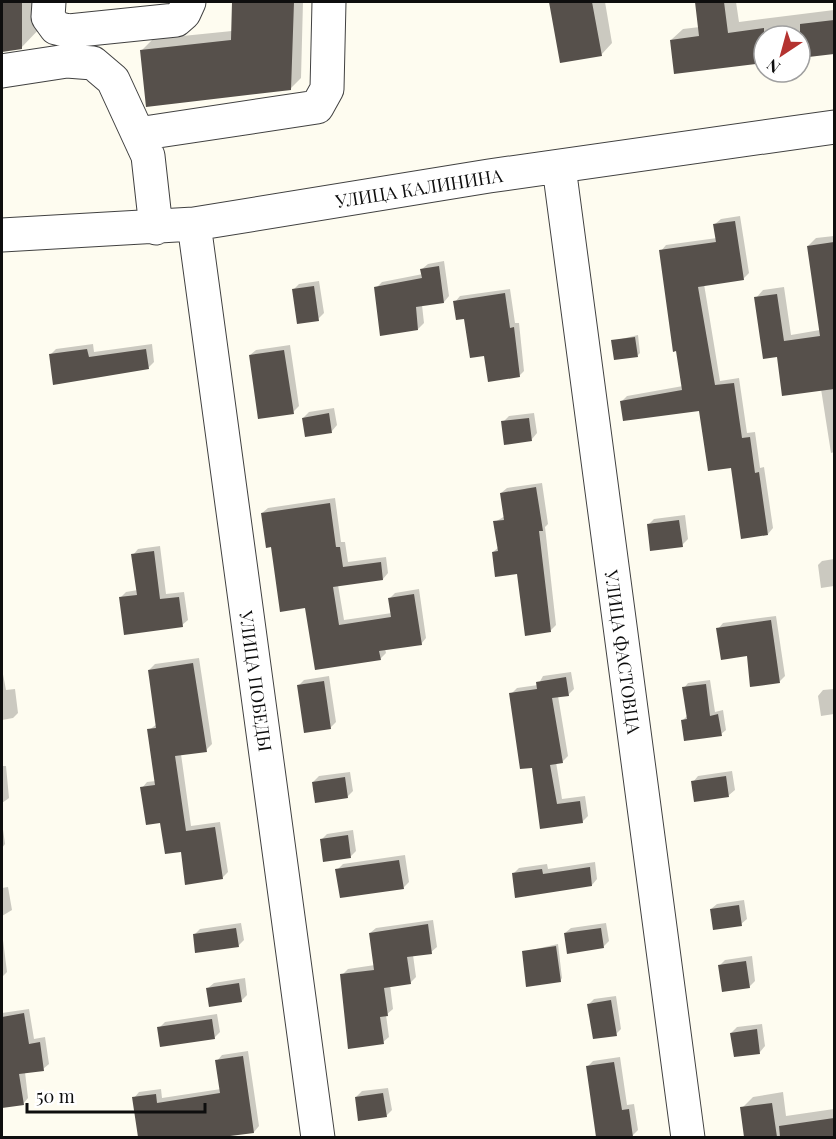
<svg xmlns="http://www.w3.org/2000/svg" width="836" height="1139" viewBox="0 0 836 1139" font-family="'Playfair Display',serif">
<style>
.shadow{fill:#0003}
.building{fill:#56504b}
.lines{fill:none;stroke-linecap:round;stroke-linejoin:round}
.minor-casing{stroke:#414141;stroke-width:35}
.minor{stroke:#fff;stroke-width:33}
.labels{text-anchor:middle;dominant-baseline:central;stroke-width:6;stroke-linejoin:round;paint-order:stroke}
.street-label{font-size:18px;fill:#0e0e0e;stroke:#fff}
</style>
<rect width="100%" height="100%" fill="#fefcf0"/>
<path class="shadow" d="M2,2H43L42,26L21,48L2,51Z
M233,2H303L301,78L290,89L142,50L153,39L232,31Z
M551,2H605L612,43L601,55L561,62Z
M697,2H736L739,22L834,10V53L800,57V36H764V61L675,72L671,40L683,29L700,27Z
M740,216L749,273L743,279L704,284L720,381L739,378L747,433L755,432L760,468L764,467L773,528L768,534L701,410L622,401L627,396L683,386L661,251L666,245L717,238L715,224L721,219Z
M834,236V452L831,453L821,389L778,356L756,298L763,290L784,287L791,335L820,330L808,246L816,238Z
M444,261L449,296L444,302L422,305L424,323L418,329L376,288L382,282L423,274L422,269L428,264Z
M319,281L324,313L318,319L293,290L299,284Z
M510,289L515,323H519L524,371L519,376L486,355L455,302L460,296Z
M638,335L640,353L638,355L613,341Z
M93,344L94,352L152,344L154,362L149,367L50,355L56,349Z
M290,345L299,406L293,412L250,355L256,350Z
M334,408L337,425L332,431L303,418L309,412Z
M534,413L537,433L532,439L503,422L509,416Z
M542,483L548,524L545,527L556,625L551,630L518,573L493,552L499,547L495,522L505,516L501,493L507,488Z
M335,498L341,542H345L348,562L386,557L388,573L383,579L338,585L344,620L392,613L390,598L395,593L419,589L426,638L421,644L385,649L386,653L380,659L306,606L272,545L262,513L268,508Z
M685,515L688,539L682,545L648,525L654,519Z
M160,546L166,594L184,592L188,620L182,625L120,598L126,592L138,590L133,555L138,549Z
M834,559V586L821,588L818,565L822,561Z
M776,616L785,676L780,681L718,629L723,623Z
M199,658L212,744L206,750L181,754L191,826L220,822L228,872L222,878L182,850L142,788L147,782L156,781L149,730L157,724L149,670L155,664Z
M2,669L6,690L15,689L18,713L13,718L2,720Z
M571,672L574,689L568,695L558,696L568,756L562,762H556L562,799L585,796L588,816L582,822L542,828L533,766L511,694L517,688L538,685L543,676Z
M329,676L336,722L330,728L299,685L304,680Z
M710,680L715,712L723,710L726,730L721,734L683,720L688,715L684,688L688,683Z
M834,689V714L821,716L818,696L823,690Z
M2,766H6L9,798L2,803Z
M732,771L735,790L729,795L695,800L693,782L698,776Z
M350,772L353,791L347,797L313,782L319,776Z
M2,822L5,844L2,848Z
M353,830L356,851L350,857L321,840L327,834Z
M405,855L409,882L403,888L337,870L343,864Z
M595,862L597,879L592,885L513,874L519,868L547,864L548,869Z
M8,887L12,910L2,916V888Z
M744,900L747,919L741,924L711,909L717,904Z
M433,920L437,947L431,952L413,955L416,977L410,983L390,985L393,1009L386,1015L389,1037L383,1042L342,975L348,969L375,965L370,933L376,928Z
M241,923L244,940L238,946L194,935L200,929Z
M606,923L609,941L603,947L565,933L571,928Z
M2,932L7,972L2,977Z
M558,944L562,978L560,981L523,952Z
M752,956L755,981L749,987L719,966L725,960Z
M245,978L247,995L241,1001L208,988L214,983Z
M616,996L621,1029L616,1034L589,1004L594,999Z
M29,1009L34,1039L45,1037L49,1064L43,1069L25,1072L28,1098L23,1104L5,1106L2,1078V1013Z
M217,1014L220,1032L214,1038L159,1028L165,1022Z
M762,1024L765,1046L760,1052L731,1033L737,1027Z
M248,1051L259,1126L254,1132L205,1138H140L134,1098L139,1092L161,1089L162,1098L221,1089L217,1061L222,1055Z
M620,1057L627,1105L634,1104L638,1130L632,1136L598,1138L587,1067L593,1061Z
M388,1088L392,1110L386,1116L356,1097L362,1091Z
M783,1092L786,1116L834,1109V1138H743L746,1135L742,1108L753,1097Z"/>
<path class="building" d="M2,2H22V49L2,52Z
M232,2H294L291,90L146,107L140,50L231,40Z
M549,2H592L602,56L560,63Z
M695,2H724L728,33L764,28V63L674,74L670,40L699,36Z
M834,20V54L800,58V24Z
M735,221L744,280L698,287L715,385L734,383L742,438L750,437L755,473L759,472L768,535L741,539L731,468L708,471L699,411L623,421L620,401L682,390L676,351L673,352L659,250L716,242L713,224Z
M834,242V389L782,396L777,357L763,359L754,297L777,294L784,341L820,336L807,246Z
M439,266L444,303L416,307L418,330L380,336L374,287L422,278L420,269Z
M314,286L319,321L297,324L292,289Z
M505,293L510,328L514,327L520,377L488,382L484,356L470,358L464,319L456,320L453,301Z
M635,337L638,357L614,360L611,340Z
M87,349L89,357L146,349L149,369L53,385L49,354Z
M284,350L294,414L258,419L249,355Z
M329,413L332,433L305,437L302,418Z
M529,418L532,441L504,445L501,421Z
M536,487L543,531H539L551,632L525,636L517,574L495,577L492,552L498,551L493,521L504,520L500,493Z
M330,503L336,547H340L343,567L381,562L383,580L333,587L339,625L391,617L388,598L414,594L422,645L379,651L381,660L315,670L305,608L280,612L271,547L266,548L261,513Z
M679,520L683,547L650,551L647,524Z
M154,551L160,599L179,597L183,627L124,635L119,597L137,595L131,554Z
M771,620L780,683L750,687L747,656L721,660L716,628Z
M193,663L207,752L175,756L186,831L215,827L223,879L185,885L181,852L165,854L160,823L146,825L140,787L155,785L147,729L156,728L148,670Z
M566,677L569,696L552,698L563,763L550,765L557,804L580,801L583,823L540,829L532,768L520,769L509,693L537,689L536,682Z
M324,681L331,729L304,733L297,685Z
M706,684L710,716L718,714L722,736L684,741L681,720L687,719L682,687Z
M726,776L729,797L694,802L691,781Z
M345,777L348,798L315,803L312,782Z
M348,835L351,858L323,862L320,839Z
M399,860L404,889L340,898L335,869Z
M590,867L592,886L515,898L512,873L542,869L543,874Z
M739,905L742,926L713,930L710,909Z
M428,924L432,954L407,957L411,984L384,988L388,1016L380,1017L384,1044L348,1049L340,974L374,970L369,933Z
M236,928L239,947L195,953L193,934Z
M601,928L604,948L567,954L564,933Z
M556,946L561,982L526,987L522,951Z
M746,961L750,988L722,992L718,965Z
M239,983L242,1002L209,1007L206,988Z
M611,1000L617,1036L593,1039L587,1004Z
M24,1013L29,1044L40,1042L44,1071L19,1074L24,1105L2,1108V1017Z
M212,1019L215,1039L160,1047L157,1027Z
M757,1029L760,1054L734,1057L730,1033Z
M243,1056L254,1133L222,1137H138L132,1097L156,1094L157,1103L220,1093L215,1060Z
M614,1062L622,1110L629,1109L633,1137H596L586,1066Z
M383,1093L387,1117L358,1121L355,1097Z
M772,1103L777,1137H744L740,1107Z
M834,1118V1137H780L779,1126Z"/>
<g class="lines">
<defs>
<path id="minor" d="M49,2L48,17L56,28L69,31L176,20L184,13L189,2
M2,71L67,61L93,63L113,80L148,156L156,228
M138,134L317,107L327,89L329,2
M559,167L688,1138
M194,224L318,1138
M2,235L194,224L489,176L834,127"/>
</defs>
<use href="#minor" class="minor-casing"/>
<use href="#minor" class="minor"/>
</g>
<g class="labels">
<g class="street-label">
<text transform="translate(419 188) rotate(-9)">УЛИЦА КАЛИНИНА</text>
<text transform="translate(623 652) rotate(82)">УЛИЦА ФАСТОВЦА</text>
<text transform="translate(256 681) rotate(82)">УЛИЦА ПОБЕДЫ</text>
</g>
</g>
<rect width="836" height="1139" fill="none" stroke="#0e0e0e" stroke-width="6"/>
<g transform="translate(782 54) rotate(216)"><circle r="28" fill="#ffffff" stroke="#9f9f9f" stroke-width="1.5"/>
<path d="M0-4.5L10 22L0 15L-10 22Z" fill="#b43330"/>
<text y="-9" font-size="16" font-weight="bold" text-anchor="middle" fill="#0e0e0e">N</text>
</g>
<path d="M27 1103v9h178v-9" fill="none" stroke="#0e0e0e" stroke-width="3"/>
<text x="36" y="1103" font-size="18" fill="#0e0e0e" stroke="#ffffff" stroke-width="4.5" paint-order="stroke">50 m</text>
</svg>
